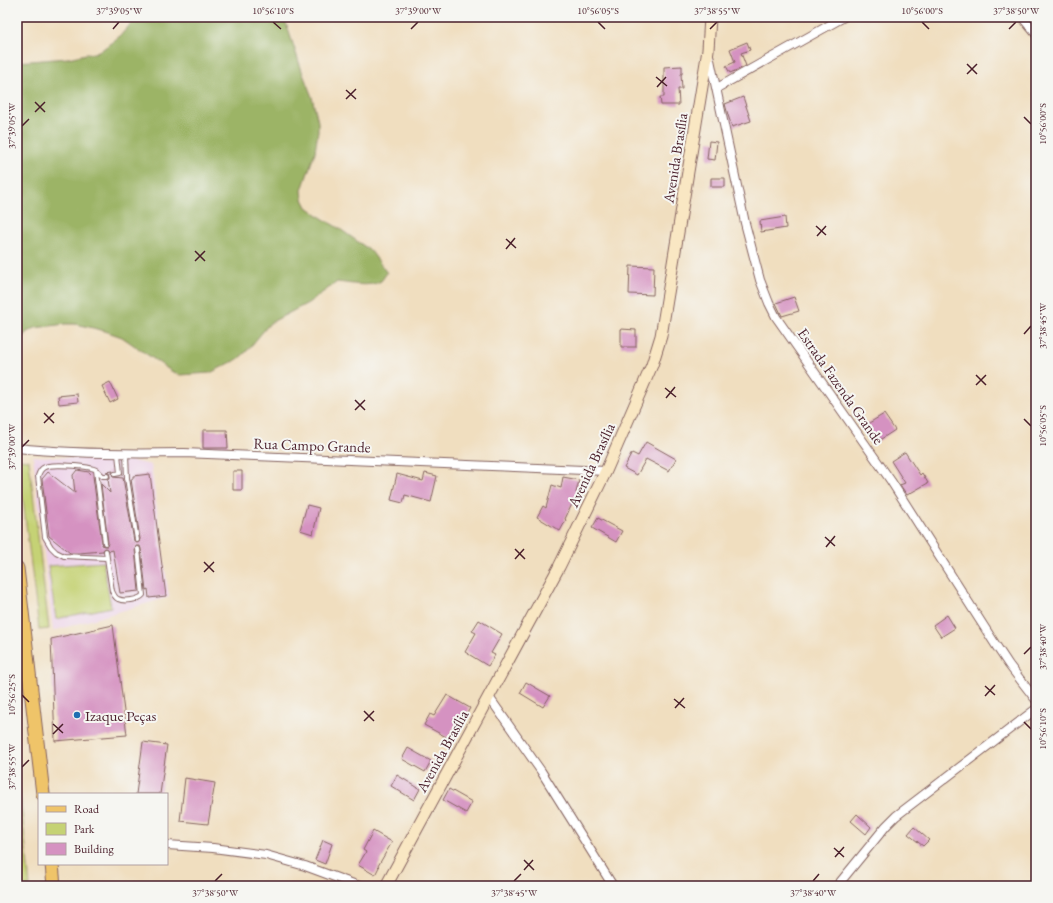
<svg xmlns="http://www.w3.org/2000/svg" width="1053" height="903" viewBox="0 0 1053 903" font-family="'EB Garamond',serif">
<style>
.built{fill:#edd1e9}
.green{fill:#c5d274;stroke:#887850}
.forest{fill:#9cb466;stroke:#736a48}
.building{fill:#d592c1}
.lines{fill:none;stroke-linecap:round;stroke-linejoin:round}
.lane-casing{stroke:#84625f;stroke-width:6}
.street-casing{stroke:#84625f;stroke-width:10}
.secondary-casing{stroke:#84625f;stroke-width:13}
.primary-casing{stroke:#84625f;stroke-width:15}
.lane{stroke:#fff;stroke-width:4}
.street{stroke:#fff;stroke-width:8}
.secondary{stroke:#f9e7c3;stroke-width:11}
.primary{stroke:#efc469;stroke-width:13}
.ticks{fill:none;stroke:#4a1f2b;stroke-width:1.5}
.poi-dot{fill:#1f6fb2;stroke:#f6f6f2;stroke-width:1.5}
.labels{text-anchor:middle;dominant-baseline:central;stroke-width:4;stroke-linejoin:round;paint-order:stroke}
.street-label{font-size:15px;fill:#4a1f2b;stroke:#f6f6f2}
.poi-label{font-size:15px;fill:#4a1f2b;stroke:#f6f6f2;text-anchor:start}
.neatline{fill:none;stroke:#4a1f2b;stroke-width:1.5}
.ticks-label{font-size:10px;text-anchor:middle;fill:#4a1f2b}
</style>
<rect width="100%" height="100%" fill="#f6f6f2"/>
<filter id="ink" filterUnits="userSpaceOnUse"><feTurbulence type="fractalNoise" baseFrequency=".025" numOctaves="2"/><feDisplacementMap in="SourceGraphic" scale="8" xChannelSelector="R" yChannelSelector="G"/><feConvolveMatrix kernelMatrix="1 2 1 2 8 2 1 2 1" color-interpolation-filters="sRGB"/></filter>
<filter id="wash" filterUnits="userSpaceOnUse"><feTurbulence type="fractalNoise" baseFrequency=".012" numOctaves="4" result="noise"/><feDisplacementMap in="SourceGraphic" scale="16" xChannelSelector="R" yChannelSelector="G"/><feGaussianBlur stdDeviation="0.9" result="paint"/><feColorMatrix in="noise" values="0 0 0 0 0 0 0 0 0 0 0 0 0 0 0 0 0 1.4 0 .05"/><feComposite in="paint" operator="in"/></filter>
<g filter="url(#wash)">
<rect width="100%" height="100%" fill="#f0debf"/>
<path class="built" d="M33,456L133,461L151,465L169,597L53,631Z"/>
<path class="green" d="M18,459L29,460L49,629L39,630Z
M103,562L111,607L56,619L48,566Z
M17,765L30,886H22L17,878Z"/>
<path class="forest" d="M137,17H284L303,74L312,97L318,122V131L315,152L302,190L303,199L307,207L322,218L340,229L371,251L387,273C385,275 383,279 381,281C371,288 348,283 337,282L308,303L270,323L246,352L238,359L210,373L180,375L171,371L122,337L105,331L85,326L75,324H65L35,328L27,332L17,343V62L68,58L86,54L94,53L103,49L120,36Z"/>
<g id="blocks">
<path class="building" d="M747,42L750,50L741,53L746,66L730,73L726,66L735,62L730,49Z
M682,66V74H681L682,89H678L679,105H661L660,97H664V67Z
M743,97L751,121L732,127L728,115L725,104Z
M709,141L717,142L715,160L707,159Z
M711,178H725V187H711Z
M785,217L786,228L761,232L760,221Z
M630,266L654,267L653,295L629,294Z
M794,297L799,311L782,316L776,303Z
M621,329L636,330V347H621Z
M110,382L118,399L110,403L102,386Z
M77,394L78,402L59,404L58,396Z
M884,414L895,430L875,443L864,426Z
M203,430H227L228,448H203Z
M646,442L676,459L669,471L646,459L637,475L624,468L632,453L638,456Z
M905,452L920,475L922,473L928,483L907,495L900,485L905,483L891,461Z
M77,470L89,472L93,476L102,543V545L105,546H107L108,543L101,484L110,493L108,479L110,478V476L109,473L106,472L113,471L112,473L113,477L123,478L134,541L135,542L137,543L139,542L140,539L131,479H133V476L150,474L166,596L149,598L148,589L146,590L141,549L140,546H136L135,549L139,591L120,593L113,550L109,551L108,549L106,548L104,549L103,551L79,553H70L49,536L42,479L48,472L75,493L73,475Z
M233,471H242V490H233Z
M425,473L437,476L431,502L405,495L403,503L391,500L397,474L423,481Z
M563,477L579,480L576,493H578L574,505L572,504L565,519L566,520L560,531L537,517L543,506L546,508L552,485L561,488Z
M307,505L319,508L313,534L300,530Z
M598,518L622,531L616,542L592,528Z
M947,615L955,628L941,637L933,625Z
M479,620L502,634L491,653L495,655L488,666L465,652L476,633L472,631Z
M113,625L127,735L55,741L51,639Z
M526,682L550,696L543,707L520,693Z
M447,695L470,708L464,719L460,717L448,738L424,725L430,714L434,716Z
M143,742L167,745L160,794H136Z
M408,748L431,761L425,772L402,759Z
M397,775L420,789L414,800L391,786Z
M185,778L215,783L208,824L180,821Z
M449,789L472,802L466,813L443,800Z
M857,814L871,827L866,834L851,821Z
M914,827L929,840L923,846L908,834Z
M373,831L392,842L378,866L379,867L375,875L358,865L366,852L363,850Z
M323,840L332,844L325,864L315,860Z"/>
</g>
</g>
<g filter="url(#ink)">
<use href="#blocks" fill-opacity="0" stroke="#84625f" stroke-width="1"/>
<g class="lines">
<defs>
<path id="lane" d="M126,454L127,478L137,540
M96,470L105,543
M115,474L120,473L118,454
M107,476H103C101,475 99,471 96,470C90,466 49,463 43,468C40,470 39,473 38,476L45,537L51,547L56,552L64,556L107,558L112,591C114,595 115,598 118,599C124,602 139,600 143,595L138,549
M106,551L107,558"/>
<path id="street" d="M1022,17L1036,34
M709,55L745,223L760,280L769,303L776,317L891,481L997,647L1009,665L1036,700
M717,88L844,17
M17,448C72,454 129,454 184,453L606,471
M489,697L541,771L613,886
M167,845L213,848L266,855L305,866L359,886
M837,886L886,826L896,816L1036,709"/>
<path id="secondary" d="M386,886L559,567L606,471L652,365L661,336L708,50L710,17"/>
<path id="primary" d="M17,568L43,794
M52,864L54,886"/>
</defs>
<use href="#lane" class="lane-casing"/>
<use href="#street" class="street-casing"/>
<use href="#secondary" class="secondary-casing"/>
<use href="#primary" class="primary-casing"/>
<use href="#lane" class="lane"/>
<use href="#street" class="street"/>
<use href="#secondary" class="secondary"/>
<use href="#primary" class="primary"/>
</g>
</g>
<path class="ticks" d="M273,22L281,29M598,22L605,29M922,22L929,29M113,29L119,22M411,29L418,22M710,29L717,22M1009,29L1016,22M967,64L977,74M967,74L977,64M656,77L667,86M657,87L666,77M346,90L356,99M346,99L356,89M35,102L45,112M35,112L45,102M1024,117L1031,124M22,126L29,119M816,226L826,235M817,236L826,226M506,239L516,248M506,249L515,238M195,251L205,261M195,261L205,251M1024,334L1031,326M976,375L986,385M976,385L986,375M665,388L676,397M666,398L675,387M355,400L365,410M355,410L365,400M44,413L54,423M1024,419L1031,426M44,423L54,413M22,447L29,440M825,537L835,546M826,547L835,536M515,549L525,559M515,559L524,549M204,562L214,572M204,572L214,562M1024,654L1031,647M985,686L995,695M22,695L29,702M985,696L995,685M674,699L685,708M675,708L684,698M364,711L374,721M364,721L374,711M1024,722L1031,729M53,724L63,733M53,734L63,724M22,767L29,760M834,848L844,857M835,857L844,847M524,860L534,870M524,870L533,860M215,881L222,874M514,881L521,874M813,881L819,874"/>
<circle class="poi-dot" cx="77" cy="715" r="4"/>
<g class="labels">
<g class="street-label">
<text transform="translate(675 158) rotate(-81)">Avenida Brasília</text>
<text transform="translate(841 386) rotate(55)">Estrada Fazenda Grande</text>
<text transform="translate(312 445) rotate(2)">Rua Campo Grande</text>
<text transform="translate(591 465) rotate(-65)">Avenida Brasília</text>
<text transform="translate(442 751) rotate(-61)">Avenida Brasília</text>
</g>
<g class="poi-label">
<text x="85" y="715">Izaque Peças</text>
</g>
</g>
<rect width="1053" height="903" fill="none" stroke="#f6f6f2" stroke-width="44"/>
<rect x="38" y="793" width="130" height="72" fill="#f6f6f2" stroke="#b1a0a2"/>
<rect x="46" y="806" width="20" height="6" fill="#efc469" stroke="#b1a0a2"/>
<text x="74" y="813" font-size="12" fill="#4a1f2b">Road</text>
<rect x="46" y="823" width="20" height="12" fill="#c5d274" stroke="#b1a0a2"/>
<text x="74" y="833" font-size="12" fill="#4a1f2b">Park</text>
<rect x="46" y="843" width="20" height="12" fill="#d592c1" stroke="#b1a0a2"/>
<text x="74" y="853" font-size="12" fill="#4a1f2b">Building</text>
<rect x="22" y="22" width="1009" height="859" class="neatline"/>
<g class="ticks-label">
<text x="119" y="14">37°39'05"W</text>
<text x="273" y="14">10°56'10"S</text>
<text x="418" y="14">37°39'00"W</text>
<text x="598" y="14">10°56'05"S</text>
<text x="717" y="14">37°38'55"W</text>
<text x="922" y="14">10°56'00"S</text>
<text x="1016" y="14">37°38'50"W</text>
<text transform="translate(1042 124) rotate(-90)" y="4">10°56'00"S</text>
<text transform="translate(11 126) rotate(-90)" y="4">37°39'05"W</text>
<text transform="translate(1042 326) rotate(-90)" y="4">37°38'45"W</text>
<text transform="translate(1042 426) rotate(-90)" y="4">10°56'05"S</text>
<text transform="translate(11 447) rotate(-90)" y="4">37°39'00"W</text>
<text transform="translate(1042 647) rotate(-90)" y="4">37°38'40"W</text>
<text transform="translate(11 695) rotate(-90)" y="4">10°56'25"S</text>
<text transform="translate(1042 729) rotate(-90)" y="4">10°56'10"S</text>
<text transform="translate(11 767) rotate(-90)" y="4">37°38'55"W</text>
<text x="215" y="896">37°38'50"W</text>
<text x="514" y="896">37°38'45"W</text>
<text x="813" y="896">37°38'40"W</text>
</g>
</svg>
